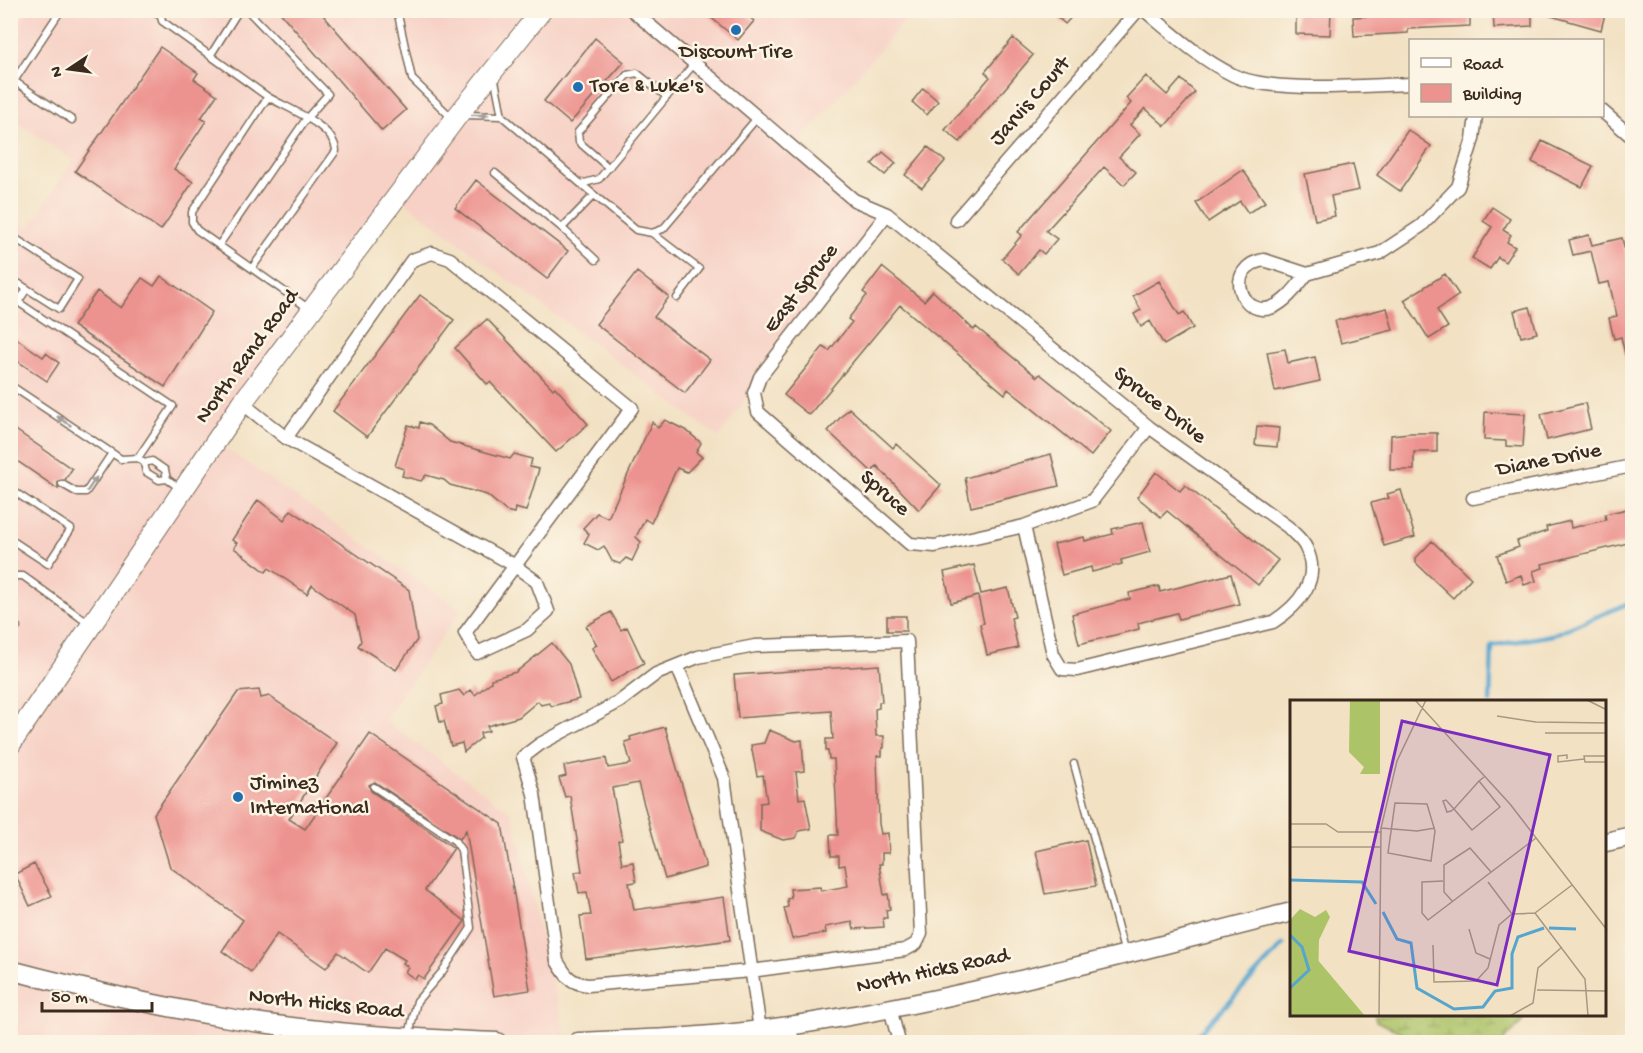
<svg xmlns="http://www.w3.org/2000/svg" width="1643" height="1053" viewBox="0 0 1643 1053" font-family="'Gochi Hand',sans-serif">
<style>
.built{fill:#f7d1c6}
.wetland{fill:url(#wetland-marsh);stroke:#747642;stroke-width:1.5}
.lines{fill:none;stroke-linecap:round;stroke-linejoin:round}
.stream{stroke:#55a5cf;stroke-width:4.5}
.building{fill:#ed938f}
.lane-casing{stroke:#7b6a58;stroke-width:9}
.street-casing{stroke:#7b6a58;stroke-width:15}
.secondary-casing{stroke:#7b6a58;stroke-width:21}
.primary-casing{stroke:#7b6a58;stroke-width:22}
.lane{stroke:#fff;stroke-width:6}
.street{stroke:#fff;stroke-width:12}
.secondary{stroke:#fff;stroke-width:18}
.primary{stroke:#fff;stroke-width:20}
.oneway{fill:#a79f9a}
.poi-dot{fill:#1f6fb2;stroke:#fcf5e5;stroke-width:2}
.labels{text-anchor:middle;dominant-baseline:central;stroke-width:5;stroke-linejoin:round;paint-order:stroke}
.poi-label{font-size:22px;fill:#3b2a1e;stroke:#fcf5e5;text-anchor:start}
.street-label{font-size:22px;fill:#3b2a1e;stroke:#fcf5e5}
.inset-river{fill:none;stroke:#55a5cf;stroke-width:3}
.inset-road{fill:none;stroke:#a99881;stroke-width:1.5}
.view{fill:#7b2cbf;fill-opacity:0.15;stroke:#7b2cbf;stroke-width:3}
.inset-edge{fill:none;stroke:#3b2a1e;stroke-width:3}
</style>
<defs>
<pattern id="wetland-marsh" width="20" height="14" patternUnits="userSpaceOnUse" patternTransform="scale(1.5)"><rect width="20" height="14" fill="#acc367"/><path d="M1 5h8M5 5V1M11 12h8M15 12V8" fill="none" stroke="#8d9f54"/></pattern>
</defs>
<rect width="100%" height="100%" fill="#fcf5e5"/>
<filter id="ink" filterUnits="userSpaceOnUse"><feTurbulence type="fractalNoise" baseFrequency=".0167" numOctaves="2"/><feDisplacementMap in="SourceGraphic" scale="12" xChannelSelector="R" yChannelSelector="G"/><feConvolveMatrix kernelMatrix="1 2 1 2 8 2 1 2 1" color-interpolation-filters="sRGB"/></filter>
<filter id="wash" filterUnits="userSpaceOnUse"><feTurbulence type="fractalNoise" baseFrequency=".008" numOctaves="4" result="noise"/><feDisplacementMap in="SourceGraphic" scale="24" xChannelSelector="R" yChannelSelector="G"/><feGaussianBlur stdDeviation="1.35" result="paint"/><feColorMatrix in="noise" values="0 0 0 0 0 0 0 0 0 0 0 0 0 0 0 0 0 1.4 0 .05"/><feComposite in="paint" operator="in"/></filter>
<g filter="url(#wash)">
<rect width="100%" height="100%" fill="#f2e1c3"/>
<path class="built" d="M27,11H913L794,149L854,200L887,214L760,377L719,438L397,196L216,442L461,610L384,720L512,813L567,1042H11L10,216L29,228L73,160L11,118V36Z"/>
<path class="wetland" d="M1375,1016H1524L1522,1022L1502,1042H1423L1376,1021Z"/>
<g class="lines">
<path class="stream" d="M1490,702L1492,646L1552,635L1632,602
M1191,1042L1283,945"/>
</g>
<g id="blocks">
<path class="building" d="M278,10H322V14L406,110L382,131Z
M702,10H741L754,21L738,40Z
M1050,10H1078L1065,24Z
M1296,10H1331L1330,35L1296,34Z
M1423,10H1470V26L1408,29V33L1354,36L1353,17L1423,13Z
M1493,10H1532V26L1494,28Z
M1545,10H1606L1601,30L1544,14Z
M595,38L624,62L570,123L544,101Z
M1013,38L1033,55L960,142L945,130L990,77L985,72Z
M160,47L198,73L194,79L217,95L201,118L206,121L174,169L193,182L161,230L75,171Z
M1146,76L1167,95L1181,79L1195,92L1165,126L1145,108L1130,125L1140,134L1119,157L1136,172L1124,185L1104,167L1046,231L1057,239L1044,254L1039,250L1019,274L1002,259L1022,235L1018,232L1131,103L1126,98Z
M923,88L938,101L927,115L912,102Z
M1408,130L1431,146L1400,191L1377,175Z
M1542,141L1593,166L1582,187L1532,162Z
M928,147L945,161L922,188L905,175Z
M883,152L896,163L885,175L872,164Z
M1353,164L1359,190L1331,196L1335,216L1315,220L1305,174Z
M1243,170L1265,202L1248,213L1240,201L1208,222L1196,203Z
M476,180L568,251L547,279L455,208Z
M1492,207L1510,219L1503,230L1511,235L1507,242L1515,247L1505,262L1498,257L1490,269L1472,258L1492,227L1483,221Z
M1589,235L1592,245L1622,238L1632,280V366L1628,367L1621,337L1614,339L1609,318L1617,316L1609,282L1599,284L1591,251L1573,255L1569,240Z
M882,267L924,301L933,291L974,330L976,327L1037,377L1040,374L1111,431L1091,456L1008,389L1005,394L900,305L809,415L784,395L823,347L829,351L852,322L848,319L867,295L863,292Z
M637,272L669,297L654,317L710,360L685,393L596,324Z
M1445,274L1459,295L1437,310L1448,327L1429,339L1404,300Z
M161,276L212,312L165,387L73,326L97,291L121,308L142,278L154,286Z
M1159,281L1179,315L1184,312L1193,328L1164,345L1150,321L1141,327L1134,314L1141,310L1133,296Z
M420,295L454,320L367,437L333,411Z
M1530,307L1537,333L1521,337L1514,311Z
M1387,308L1393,330L1341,343L1335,321Z
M487,319L553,389L555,387L588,424L556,452L490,382L487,384L455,348Z
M10,334L43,357L46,353L59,363L47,381L10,356Z
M1285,349L1288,363L1315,357L1320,381L1275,391L1267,352Z
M1585,403L1591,429L1547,440L1541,414Z
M849,408L893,448L896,444L941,485L919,510L877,466L872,472L828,431Z
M1485,412L1525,414L1523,447L1506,446V441L1484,440Z
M665,420L687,431L701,443L696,452L702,457L687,472L677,468L651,523L645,519L636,537L641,542L632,561L626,558L620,564L612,561L604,546L598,550L584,543L589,534L583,528L597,513L608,518L652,422L658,428Z
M420,422L429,425L450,442L510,459L514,454L532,459L530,467L539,469L526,511L515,508L514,513L506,511L487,495L450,485L444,480L426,475L421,481L402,476L404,469L395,466L400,450L408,425L419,428Z
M10,426L72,469L65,480L58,481V489L10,456Z
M1257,426L1279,428L1277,447L1255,445Z
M1410,433H1437V452H1414V470H1390L1391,435Z
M1051,454L1059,486L971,507L965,478Z
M1156,472L1180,491L1185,485L1278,560L1258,585L1167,511L1161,517L1137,497Z
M1401,490L1415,537L1384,546L1371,503L1389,498L1387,494Z
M258,500L284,520L291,510L409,590L417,640L396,670L358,646L361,641L355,615L312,585L307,594L269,568L266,572L234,548L237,543L232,540Z
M1627,509H1632V542L1542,564L1543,568L1533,571L1536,581L1524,585L1521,575L1506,581L1497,555L1519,547L1517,541L1547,531L1546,527L1570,521L1571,528L1606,520L1605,514Z
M1143,522L1150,552L1121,560L1122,564L1092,572L1091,567L1062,575L1054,544L1084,537L1085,541L1113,534L1112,529Z
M1432,541L1471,578L1453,598L1416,563V558Z
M974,565L981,594L1008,588L1015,617L1011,618L1018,648L987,655L980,624L984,623L978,596L951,603L944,572Z
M1231,574L1239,604L1179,619L1177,613L1138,623L1139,629L1079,644L1072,614L1130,599L1129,593L1159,586L1160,592Z
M611,612L621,630L627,627L644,663L611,682L592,648L597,645L586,626Z
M887,616H906V631H887Z
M552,643L569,664L579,699L552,706L549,703L541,705L538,701L519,717L487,726L489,731L480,733L481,738L464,752L462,743L451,746L444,721L440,722L436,706L443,704L441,695L459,690L464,696L471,690L475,695L491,682V679L516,672Z
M879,665L882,702H879V708L875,709L876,736H884V748H882V756H877L879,824L881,834L888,833L889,853H882V864H879L884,895L888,894L890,909L886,910L887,918H883L884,927L854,929L852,922L825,927L826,933L792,939L784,908L788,907L787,899L791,898L790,889L820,887L821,891L848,886L845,865L839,866V856H831L830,835H838L834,759H829L828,751H826V739H833L831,711L738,718L734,675Z
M259,690L261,698L269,696L337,743L289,819L305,829L370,734L502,824L530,990L494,996L466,830L460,839L375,782L369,785L371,791L454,848L425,890L465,921L424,979L418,975L415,979L405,972L408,967L403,963L405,960L385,948L368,973L338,952L326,968L277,934L251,972L222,951L243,920L170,867L154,814L238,692Z
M665,727L706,867L665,879L638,783L612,788L622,840L618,841L622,864L633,862L636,882L629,883L634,910L724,897L730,940L586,959L580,916L591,915L587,892L579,893L575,872L582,871L570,796L565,797L559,778L566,776L564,766L590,761L606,758L608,768L631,764L625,742L631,740L630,737Z
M769,730L796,741L802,740L804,771L796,772L799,799L805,798L811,829L799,831L796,838L783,840L760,831V803L767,802L763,775L757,776L751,745L764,743Z
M1086,840L1096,886L1045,894L1036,851Z
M34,864L52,896L30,906L15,874Z"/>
</g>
</g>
<g filter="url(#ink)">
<use href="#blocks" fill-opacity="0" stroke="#7b6a58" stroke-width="1.5"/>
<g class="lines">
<defs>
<path id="lane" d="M61,10L14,81L72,120
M150,10L159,14
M160,10L162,21L268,97L192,212V222L197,230L308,308
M397,10L412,79L452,118
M210,56L239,10
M494,75L502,116
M465,115L502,116L581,184L599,179L693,65
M609,168L579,142L578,132L627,75L637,73L667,97
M495,173L562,228L596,260
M581,184L636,230L652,233L663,229L757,118
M562,228L594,195
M652,233L699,269L677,298
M10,235L78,279L59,309L10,278
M219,245L306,119L328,94L247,10
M252,268L336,151C335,126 289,109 268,97
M27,289L18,302L173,406L138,458
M10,385L121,459L138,458L144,463L146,472L159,480L167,479
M144,463L152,461L165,470L167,479L181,489
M62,484L76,492H86L112,453
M10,489L71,529L48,564L10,539
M10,576H23L88,623
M10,622L17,627L10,636
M1074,764L1125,954
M374,787L455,841L461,850L471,928L442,972L417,1001L409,1035
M10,1039L27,1042
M278,1042L281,1029"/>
<path id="street" d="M632,10L854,200L887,214L1149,427L1288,527C1293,533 1303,540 1306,548C1322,580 1298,606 1273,622L1077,670L1062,669L1053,654L1024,526
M1144,10C1173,34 1200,59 1233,75C1272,94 1365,85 1410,84
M1602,111L1632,137
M887,214L760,377L754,393L758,412L910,544L935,546L1024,526L1092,501L1149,427
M956,220L1138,10
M1264,260L1307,274C1298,285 1287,301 1273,307C1242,320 1222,267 1264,260Z
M1307,274L1380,253L1421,226L1458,187L1473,139L1476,116
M242,403L286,438L512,564L515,566L537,582L548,611L527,630L477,653L465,633L632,408L450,259L432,253L412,260L286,438
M1473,498L1632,466
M907,641L921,934L916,944L905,950L751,971L588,985C570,983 566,976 557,961L534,794L523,757L540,744L619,702L656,674L698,657L755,646Z
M677,666L724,778L760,1030
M890,1008L899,1042
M789,1024L793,1042"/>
<path id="secondary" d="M1606,842L1632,836
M10,970C83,989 155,1006 229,1018C317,1033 407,1038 497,1042
M578,1042C638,1039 700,1038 760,1030C939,1006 1116,956 1292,912"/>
<path id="primary" d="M10,745L242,403L458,115L542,10"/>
</defs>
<use href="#lane" class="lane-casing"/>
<use href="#street" class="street-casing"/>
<use href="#secondary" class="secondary-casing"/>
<use href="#primary" class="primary-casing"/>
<use href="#lane" class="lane"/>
<use href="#street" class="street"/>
<use href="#secondary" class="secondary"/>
<use href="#primary" class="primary"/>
</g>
<defs><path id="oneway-solid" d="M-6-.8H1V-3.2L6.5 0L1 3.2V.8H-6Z" transform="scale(1.5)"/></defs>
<g class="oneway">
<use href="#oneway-solid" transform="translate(480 115)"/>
<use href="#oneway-solid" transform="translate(64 421) rotate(-146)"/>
<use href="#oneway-solid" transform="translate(92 484) rotate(-56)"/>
</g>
</g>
<g class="poi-dot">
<circle cx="736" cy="30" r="6"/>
<circle cx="578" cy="87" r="6"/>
<circle cx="238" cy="797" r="6"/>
</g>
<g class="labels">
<g class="poi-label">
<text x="736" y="53" text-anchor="middle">Discount Tire</text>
<text x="590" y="87">Tore &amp; Luke's</text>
<text x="250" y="784">Jiminez<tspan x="250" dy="25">International</tspan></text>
</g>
<g class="street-label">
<text transform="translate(1031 102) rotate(-49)">Jarvis Court</text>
<text transform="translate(802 289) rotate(-52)">East Spruce</text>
<text transform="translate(248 357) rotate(-54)">North Rand Road</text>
<text transform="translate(1159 406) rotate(38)">Spruce Drive</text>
<text transform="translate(1549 461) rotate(-11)">Diane Drive</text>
<text transform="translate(884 494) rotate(41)">Spruce</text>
<text transform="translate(933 972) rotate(-12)">North Hicks Road</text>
<text transform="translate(326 1005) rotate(6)">North Hicks Road</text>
</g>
</g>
<g transform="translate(1290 700)">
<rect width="316" height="316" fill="#f2e1c3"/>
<path d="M60,0H90V74H70L74,67L59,52ZM0,227L75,316H0Z" fill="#acc367"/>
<path d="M10,209L25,217L36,210L40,217L29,240L28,283L17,281L9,271L7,254L0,247V220Z" fill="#acc367"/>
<path class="inset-river" d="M0,180L72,182L86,204M93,212L107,239L121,243L127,288L164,309L193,307L205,291L222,288V254L228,237L254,228M259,228L286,229M0,235L12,247L19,270L0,288"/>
<path class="inset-road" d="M125,0L220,104L317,230M297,0L317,10M207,16L246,22L317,23M255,33H317M317,56H294L295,62H317M277,59V55L268,56V62L294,59M189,81L210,107L182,130L164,109L156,100L153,101L157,112L161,111L164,109L189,81L194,77M105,103L137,104L145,131L141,161L98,153ZM0,124H36L48,132H91M91,128L127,131L145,128M0,147H90M153,181L132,182V213L138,220L246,138M198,182L222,214M163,202L154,192V165L180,148L201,172M245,213L295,279L298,316M245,213L282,185M179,229L186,253L200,259M143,245L144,282L186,281L198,268L209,225L222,214L245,213M247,290L317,291M89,316L91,128L107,61L136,0M220,316L243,303L248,268L272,247"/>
<path class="view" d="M112,21L260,55L207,285L59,251Z"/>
<rect width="316" height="316" class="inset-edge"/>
</g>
<rect width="1643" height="1053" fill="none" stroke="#fcf5e5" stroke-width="36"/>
<rect x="1409" y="39" width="195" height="78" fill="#fcf5e5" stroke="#afa495" stroke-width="1.5"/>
<rect x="1421" y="58" width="30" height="9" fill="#ffffff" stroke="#afa495" stroke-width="1.5"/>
<text x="1463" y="69" font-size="18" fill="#3b2a1e">Road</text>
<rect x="1421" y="84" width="30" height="18" fill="#ed938f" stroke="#afa495" stroke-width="1.5"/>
<text x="1463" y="99" font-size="18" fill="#3b2a1e">Building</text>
<g transform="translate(69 69) rotate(257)" stroke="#fcf5e5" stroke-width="4.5" paint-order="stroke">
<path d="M0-4.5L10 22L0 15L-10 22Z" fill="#3b2a1e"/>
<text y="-9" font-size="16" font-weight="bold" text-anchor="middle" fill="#3b2a1e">N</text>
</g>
<path d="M42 1002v9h110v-9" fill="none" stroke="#3b2a1e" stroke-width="3"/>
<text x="51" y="1002" font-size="18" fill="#3b2a1e" stroke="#fcf5e5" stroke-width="4.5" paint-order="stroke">50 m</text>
</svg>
